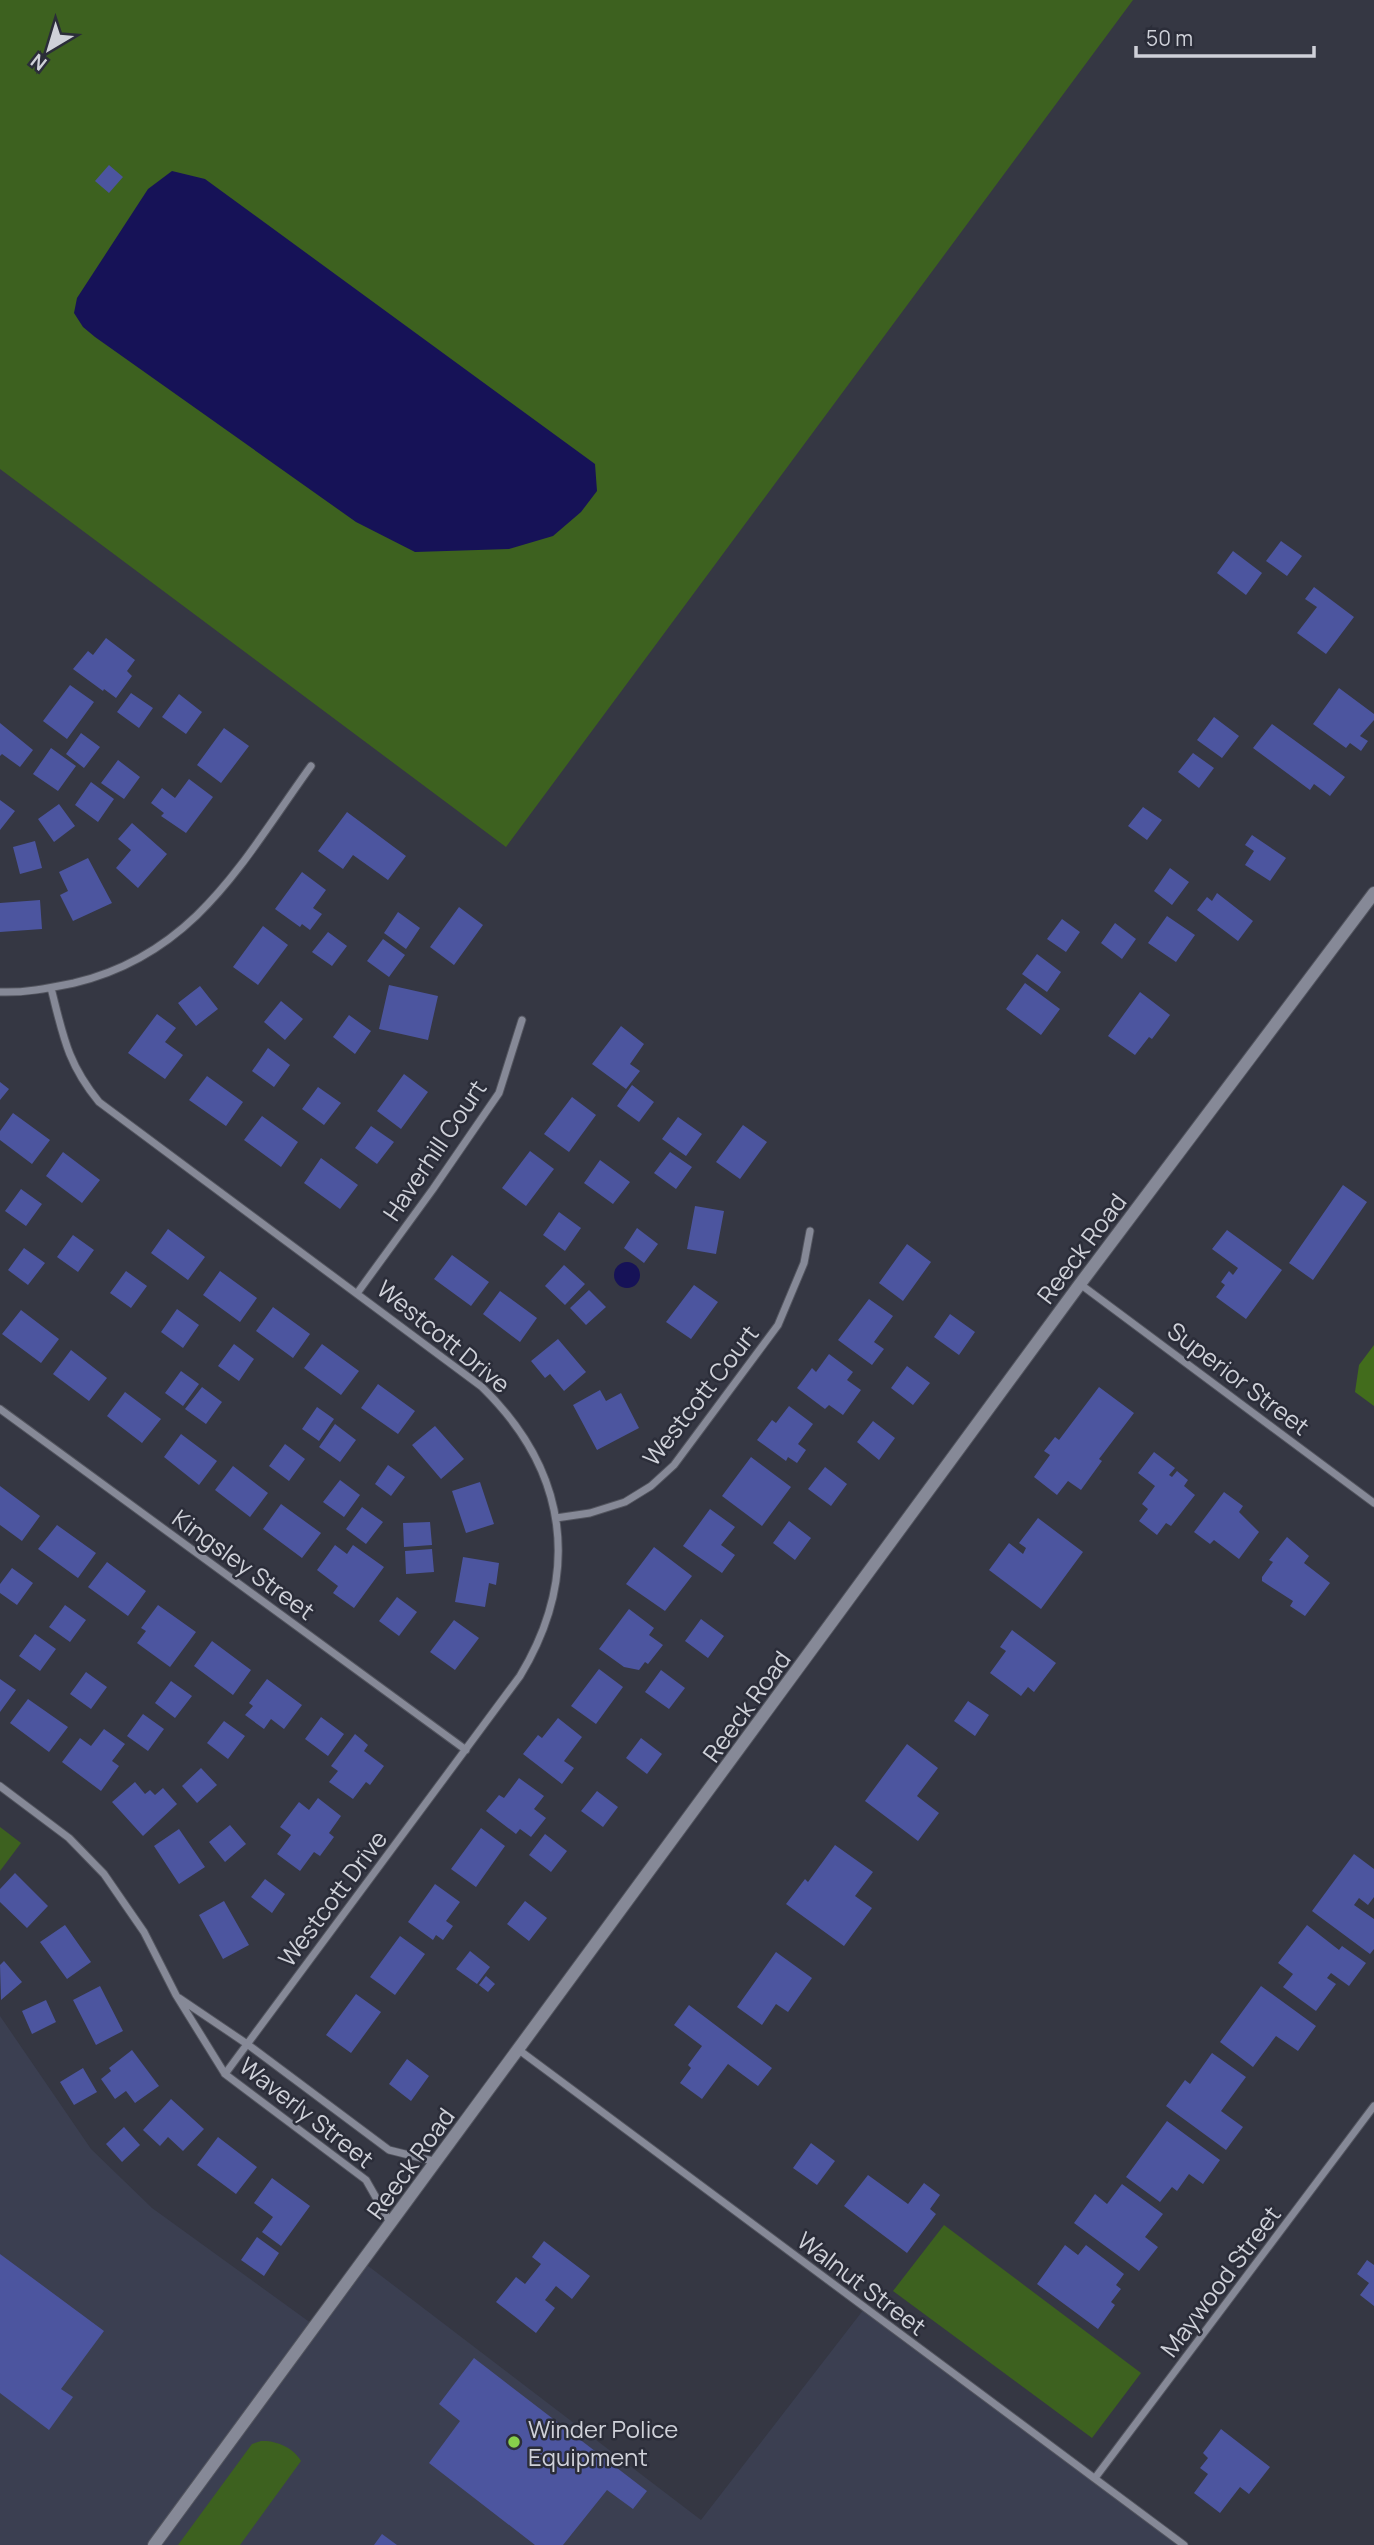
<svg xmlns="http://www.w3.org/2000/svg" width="1374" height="2545" viewBox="0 0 1374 2545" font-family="Manrope,sans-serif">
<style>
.built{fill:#3b3f51}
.green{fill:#3d611f}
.forest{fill:#426c1c}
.water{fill:#161257}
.building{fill:#4c559f}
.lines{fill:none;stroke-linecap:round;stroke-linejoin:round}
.minor-casing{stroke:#52545e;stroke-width:9}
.tertiary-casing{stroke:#52545e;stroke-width:14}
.minor{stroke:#868997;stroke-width:7}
.tertiary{stroke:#868997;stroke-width:12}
.poi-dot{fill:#87cf4b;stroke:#2b2d39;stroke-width:2.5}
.labels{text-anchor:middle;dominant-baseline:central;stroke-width:5;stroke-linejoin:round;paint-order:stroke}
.street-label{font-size:24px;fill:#cfd1d9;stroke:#2b2d39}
.poi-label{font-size:24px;fill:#cfd1d9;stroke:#2b2d39;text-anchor:start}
</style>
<rect width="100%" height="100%" fill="#353743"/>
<path class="built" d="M0,2016L91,2149L152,2208L315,2326L363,2262L701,2520L864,2309L1184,2545H0Z"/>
<path class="green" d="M0,0H1133L506,847L0,469Z
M0,1827L21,1843L0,1871Z
M944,2225L1141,2373L1092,2438L893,2291Z
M261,2441C276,2440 294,2448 301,2461L240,2545H178L252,2444Z"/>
<path class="forest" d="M1374,1345V1406L1355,1392L1359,1365Z"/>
<path class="water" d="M172,171L205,179L595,464L597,491L581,512L553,536L509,549L415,552L356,522L95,337L83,327L74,313L77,298L148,189Z
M614 1275a13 13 0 1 1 26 0a13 13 0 1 1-26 0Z"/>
<path class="building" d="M109,165L123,177L109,193L95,181Z
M1281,541L1302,556L1287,576L1266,561Z
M1233,551L1262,573L1246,595L1217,573Z
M1314,587L1354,617L1326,654L1297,633L1317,607L1305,599Z
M106,638L135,660L127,671L132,676L116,698L104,689L103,691L73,669L88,651L93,655Z
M70,685L94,702L67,739L43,721Z
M1339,688L1374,714V720L1360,736L1368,741L1361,751L1350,743L1346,748L1313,724Z
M131,693L153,708L139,728L117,712Z
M179,694L202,712L186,734L162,717Z
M1214,717L1239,736L1222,758L1197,740Z
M0,723L33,750L20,767L2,754L0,756Z
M1272,724L1345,777L1330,796L1314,784L1310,790L1253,748Z
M224,728L249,746L221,783L197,765Z
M81,733L100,747L84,768L66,754Z
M51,748L76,766L58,791L33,774Z
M1193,753L1214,768L1199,788L1178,772Z
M118,760L140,777L124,799L101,783Z
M189,779L213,797L186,833L161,816L164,813L151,803L162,788L175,798Z
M91,782L114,799L98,822L75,805Z
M0,800L15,811L0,830Z
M59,804L75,826L54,842L38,819Z
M1143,807L1162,820L1147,840L1128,826Z
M347,812L406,856L388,880L353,855L343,869L318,851Z
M132,823L167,854L138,888L116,868L131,850L118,839Z
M1252,835L1286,858L1270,881L1245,865L1254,851L1245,845Z
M35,841L42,868L20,874L13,847Z
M88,858L112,903L73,921L60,895L68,891L59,872Z
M1170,868L1189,882L1172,905L1154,891Z
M302,872L326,890L313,908L322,914L310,930L302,924L300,927L275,909Z
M1217,893L1253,921L1238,941L1197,910L1207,897L1212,901Z
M40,900L42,929L0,932V903Z
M459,907L483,925L454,965L430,947Z
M398,912L420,928L406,949L384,933Z
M1167,916L1195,935L1176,962L1148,943Z
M1062,919L1080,932L1066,952L1047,939Z
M1115,923L1136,939L1122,959L1101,943Z
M263,926L288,945L258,985L233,967Z
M328,932L347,946L332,966L312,952Z
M383,939L405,955L389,977L367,961Z
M1037,954L1061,972L1047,992L1022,974Z
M1025,983L1060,1009L1041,1035L1006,1009Z
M389,985L438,996L428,1040L379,1029Z
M200,986L218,1009L196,1026L178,1003Z
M1140,992L1170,1015L1152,1039L1149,1037L1135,1055L1108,1036Z
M281,1001L303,1019L285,1040L264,1022Z
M157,1014L176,1028L165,1042L183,1055L165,1079L128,1053Z
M349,1015L371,1031L355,1054L333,1037Z
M621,1026L644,1044L630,1064L640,1071L626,1089L592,1064Z
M268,1048L290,1065L274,1087L252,1071Z
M404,1074L428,1092L401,1129L377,1111Z
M207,1076L243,1102L226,1126L189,1100Z
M0,1082L9,1089L0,1100Z
M632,1085L654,1102L639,1122L617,1106Z
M318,1087L341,1103L324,1125L302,1109Z
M572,1097L596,1115L569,1152L544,1134Z
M13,1113L50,1140L32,1164L0,1140V1131Z
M262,1116L298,1142L281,1167L244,1140Z
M678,1117L702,1134L686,1156L662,1139Z
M743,1125L767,1142L740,1179L716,1162Z
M371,1126L394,1142L377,1164L355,1148Z
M530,1151L554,1169L526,1206L502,1188Z
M63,1152L100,1180L82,1203L46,1176Z
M670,1152L692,1167L676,1189L654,1173Z
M321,1158L358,1185L340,1209L304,1183Z
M600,1160L630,1182L613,1204L584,1183Z
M1343,1185L1367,1202L1313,1280L1289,1263Z
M21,1189L42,1204L26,1226L5,1211Z
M695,1206L724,1211L716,1254L687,1249Z
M559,1212L581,1228L565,1251L543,1235Z
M637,1228L658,1244L644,1263L624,1248Z
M168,1229L205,1257L188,1280L151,1253Z
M1227,1230L1282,1270L1246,1319L1216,1297L1225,1285L1221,1282L1229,1271L1233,1275L1238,1268L1212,1249Z
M73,1235L94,1250L78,1272L57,1257Z
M907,1244L931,1262L903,1301L879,1283Z
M24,1248L45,1263L28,1285L8,1270Z
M452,1255L489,1282L471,1306L434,1279Z
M564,1265L585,1284L565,1305L545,1286Z
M126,1271L147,1286L131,1308L110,1293Z
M220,1271L257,1298L240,1322L203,1295Z
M694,1285L718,1302L691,1339L666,1322Z
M589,1290L606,1307L586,1325L570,1308Z
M500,1291L537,1318L520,1342L483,1314Z
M869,1299L893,1316L874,1342L884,1349L872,1365L838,1340Z
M273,1307L310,1334L293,1358L256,1331Z
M177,1309L199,1325L183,1348L161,1332Z
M21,1310L59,1339L41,1363L2,1334Z
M950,1314L975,1332L959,1355L934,1337Z
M558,1339L586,1372L564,1391L550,1374L545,1378L531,1361Z
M234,1344L254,1359L239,1381L218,1366Z
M322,1344L359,1371L341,1395L304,1368Z
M71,1350L107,1378L89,1401L53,1374Z
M829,1354L853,1372L847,1380L861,1390L843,1415L829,1405L825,1409L797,1388L812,1368L816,1372Z
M907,1366L930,1383L913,1405L891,1388Z
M181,1371L199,1384L183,1406L165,1393Z
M378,1384L415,1411L398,1434L361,1408Z
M202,1387L222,1402L206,1424L185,1409Z
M1099,1387L1134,1413L1099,1459L1102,1461L1081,1490L1068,1481L1057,1495L1034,1477L1050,1455L1044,1451L1055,1437L1059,1440Z
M600,1390L606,1401L621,1393L639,1428L597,1450L573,1405Z
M125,1392L161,1419L142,1443L107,1416Z
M789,1406L813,1424L798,1444L806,1450L797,1463L788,1457L786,1461L757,1440L772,1420L776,1423Z
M317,1407L334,1419L319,1441L302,1429Z
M873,1421L895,1438L879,1460L857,1442Z
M335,1424L356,1440L340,1462L319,1447Z
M435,1426L464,1459L441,1479L412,1445Z
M181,1434L217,1461L199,1485L164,1457Z
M285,1444L305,1459L289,1481L269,1466Z
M1154,1452L1175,1468L1169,1475L1172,1477L1177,1471L1188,1480L1184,1486L1195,1495L1171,1526L1166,1523L1157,1535L1139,1521L1148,1509L1142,1504L1155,1486L1138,1473Z
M751,1457L791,1487L762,1526L722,1496Z
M388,1465L405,1477L391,1496L375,1484Z
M233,1466L268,1493L250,1517L215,1490Z
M825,1467L847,1484L831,1506L808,1489Z
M340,1480L360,1495L344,1517L323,1502Z
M480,1482L494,1524L466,1533L452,1491Z
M0,1486L40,1516L22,1541L0,1525Z
M1224,1492L1243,1506L1239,1512L1259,1532L1239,1559L1214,1540L1210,1544L1194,1532Z
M281,1504L321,1533L302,1558L263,1529Z
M362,1507L383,1522L366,1544L346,1529Z
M710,1509L735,1527L721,1545L735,1555L722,1573L683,1546Z
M1038,1518L1083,1552L1041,1609L989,1570L1009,1543L1023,1554L1026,1548L1019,1543Z
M789,1521L811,1538L795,1560L773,1543Z
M430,1522L432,1545L404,1547L403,1523Z
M57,1525L96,1553L78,1578L38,1549Z
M1287,1537L1309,1556L1304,1563L1330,1583L1305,1616L1290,1606L1293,1601L1262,1581V1577L1273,1562L1269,1560Z
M335,1545L347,1554L353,1545L384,1567L354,1608L333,1593L338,1586L317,1570Z
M654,1547L692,1576L665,1611L626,1584Z
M432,1549L434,1572L406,1574L405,1551Z
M463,1557L499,1563L496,1585L489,1583L485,1607L455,1602Z
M107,1562L146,1591L128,1616L88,1587Z
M12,1568L33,1583L17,1605L0,1593V1584Z
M397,1597L417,1612L399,1636L379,1621Z
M65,1605L86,1620L70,1642L49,1627Z
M158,1605L196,1632L170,1667L137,1643L146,1631L141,1628Z
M629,1609L654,1628L649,1635L663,1645L648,1664L645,1662L639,1670L624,1667L599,1649Z
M701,1619L724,1636L708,1658L685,1641Z
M454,1620L479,1638L455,1670L430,1652Z
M1012,1630L1056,1663L1034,1692L1028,1687L1021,1696L990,1673L1006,1651L1000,1647Z
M35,1634L56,1649L40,1671L19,1656Z
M212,1641L251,1670L233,1695L194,1666Z
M599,1669L623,1687L596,1724L571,1706Z
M661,1670L685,1688L669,1709L645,1692Z
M86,1672L107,1687L91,1709L70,1694Z
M0,1679L16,1690L0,1712Z
M267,1679L302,1705L284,1729L271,1719L264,1729L245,1715L253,1706L249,1703Z
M171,1681L192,1696L175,1718L155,1703Z
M28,1699L68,1727L49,1752L10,1723Z
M968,1701L989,1715L975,1736L954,1721Z
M143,1714L164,1729L148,1751L127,1736Z
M321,1717L344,1734L328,1756L305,1739Z
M558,1718L582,1737L564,1761L574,1768L562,1784L523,1754L538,1735L542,1738Z
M224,1721L245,1736L228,1759L207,1743Z
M104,1729L125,1744L112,1761L119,1766L101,1791L62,1762L80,1738L91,1746Z
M355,1734L368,1745L364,1751L384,1766L370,1785L366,1782L353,1799L329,1782L338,1771L331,1766Z
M641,1738L662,1754L647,1774L626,1758Z
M907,1744L938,1768L917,1796L939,1813L918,1841L865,1801Z
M201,1768L217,1785L197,1803L182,1786Z
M519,1778L544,1796L534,1809L546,1818L531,1837L520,1829L516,1834L486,1811L499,1795L504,1798Z
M135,1782L145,1794L150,1790L155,1795L163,1788L177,1804L143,1836L112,1802Z
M597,1791L618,1807L603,1827L581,1811Z
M318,1798L341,1816L329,1833L334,1837L320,1856L314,1852L300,1871L277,1854L291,1835L280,1827L299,1802L309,1810Z
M230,1825L246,1844L225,1862L209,1842Z
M481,1828L505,1846L476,1887L451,1869Z
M179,1829L205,1867L179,1884L154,1846Z
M545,1834L567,1851L551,1872L529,1855Z
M835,1845L873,1872L855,1896L872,1908L844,1946L786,1904L805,1879L808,1882Z
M1354,1854L1374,1869V1897L1368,1905L1359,1898L1354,1905L1374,1919V1949L1370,1954L1312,1911Z
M15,1873L48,1906L27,1928L0,1902V1889Z
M265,1879L285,1894L272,1913L251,1897Z
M435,1884L460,1902L446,1921L453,1926L443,1940L436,1935L433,1940L408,1922Z
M224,1901L249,1945L223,1959L199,1915Z
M525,1901L547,1918L529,1941L507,1924Z
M65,1925L91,1962L67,1979L40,1942Z
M1307,1925L1339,1950L1342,1946L1366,1963L1349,1986L1331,1973L1327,1978L1336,1984L1316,2011L1283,1987L1293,1974L1278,1963Z
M400,1936L425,1954L395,1995L370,1977Z
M470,1951L490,1967L477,1984L456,1969Z
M776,1952L812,1978L788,2012L776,2004L762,2025L737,2007Z
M4,1961L22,1982L1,2000L0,1965Z
M486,1976L495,1984L488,1992L479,1985Z
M100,1986L123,2031L96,2045L73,2000Z
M1261,1986L1316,2026L1298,2051L1276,2036L1253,2067L1220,2042Z
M356,1994L381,2012L351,2053L326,2035Z
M46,2000L56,2022L32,2034L22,2011Z
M689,2005L772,2068L758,2086L728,2064L702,2099L680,2083L691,2068L688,2065L702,2046L674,2025Z
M132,2050L159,2086L135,2103L126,2091L115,2099L101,2079L111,2071L109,2068Z
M1212,2053L1246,2077L1221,2111L1243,2127L1226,2150L1166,2106L1185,2080L1190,2084Z
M407,2059L429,2076L411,2101L389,2084Z
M83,2068L97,2092L74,2105L60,2082Z
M171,2099L204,2129L183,2151L168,2137L160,2146L143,2130Z
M1167,2121L1220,2160L1203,2184L1189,2174L1177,2191L1172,2187L1160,2202L1126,2177Z
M124,2127L140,2145L122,2162L106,2144Z
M218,2137L257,2167L236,2194L197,2165Z
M811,2143L835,2161L817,2185L793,2168Z
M868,2175L908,2204L924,2183L940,2195L930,2209L936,2214L907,2253L844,2206Z
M272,2178L310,2206L281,2246L262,2232L273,2217L254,2203Z
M1122,2184L1163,2214L1145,2237L1158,2247L1139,2271L1074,2223L1095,2194L1107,2204Z
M257,2237L279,2253L264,2276L241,2260Z
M544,2241L590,2276L572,2299L556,2286L545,2300L555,2308L536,2333L496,2302L516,2277L525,2284L541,2264L532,2257Z
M1065,2245L1078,2255L1086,2245L1124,2274L1116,2285L1121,2289L1111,2302L1115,2305L1098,2329L1037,2284Z
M0,2254L104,2331L61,2389L73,2397L49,2430L0,2393Z
M1367,2260L1374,2265V2306L1360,2295L1369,2283L1357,2274Z
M474,2358L647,2491L633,2509L607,2490L563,2545H535L429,2463L460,2421L439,2404Z
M1221,2429L1270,2467L1249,2494L1240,2487L1220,2513L1194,2493L1208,2474L1200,2468L1208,2458L1203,2453Z
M382,2534L397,2545H374Z"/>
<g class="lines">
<defs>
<path id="minor" d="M51,988C63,1035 67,1063 99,1102L482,1387C568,1471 582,1573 520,1676L225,2074
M0,992C25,993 49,988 74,983C196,954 243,860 311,766
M1080,1284L1374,1503
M358,1292L433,1189L499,1093L522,1020
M0,1409L466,1750
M556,1518L590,1513L625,1502L651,1486L674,1465L778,1325L804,1263L810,1231
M0,1786L69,1838L104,1874L144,1932L176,1995L225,2074L366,2180L391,2224
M179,1998L247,2044L389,2150L437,2162
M519,2050L1184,2545
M1095,2478L1374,2106"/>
<path id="tertiary" d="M154,2545L1080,1284L1374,893"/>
</defs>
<use href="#minor" class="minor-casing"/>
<use href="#tertiary" class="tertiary-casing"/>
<use href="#minor" class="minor"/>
<use href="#tertiary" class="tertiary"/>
</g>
<circle class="poi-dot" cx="514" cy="2442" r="7"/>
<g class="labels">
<g class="street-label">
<text transform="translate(434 1150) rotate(-56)">Haverhill Court</text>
<text transform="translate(1081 1248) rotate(-53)">Reeck Road</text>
<text transform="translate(444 1336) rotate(39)">Westcott Drive</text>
<text transform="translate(1239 1378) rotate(37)">Superior Street</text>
<text transform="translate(700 1395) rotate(-52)">Westcott Court</text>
<text transform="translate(244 1564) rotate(36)">Kingsley Street</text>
<text transform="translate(746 1706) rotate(-54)">Reeck Road</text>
<text transform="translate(332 1898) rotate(-53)">Westcott Drive</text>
<text transform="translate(307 2112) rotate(38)">Waverly Street</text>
<text transform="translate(410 2163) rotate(-54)">Reeck Road</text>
<text transform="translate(1220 2281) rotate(-53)">Maywood Street</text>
<text transform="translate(862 2283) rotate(37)">Walnut Street</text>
</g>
<g class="poi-label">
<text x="528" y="2428">Winder Police<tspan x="528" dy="28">Equipment</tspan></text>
</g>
</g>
<g transform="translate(49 49) rotate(218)" stroke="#2b2d39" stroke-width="5" paint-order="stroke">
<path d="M0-5L12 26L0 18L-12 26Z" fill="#cfd1d9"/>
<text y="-10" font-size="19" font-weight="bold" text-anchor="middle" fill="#cfd1d9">N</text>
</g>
<path d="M1136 46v10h178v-10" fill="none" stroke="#cfd1d9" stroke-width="3.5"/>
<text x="1146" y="46" font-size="21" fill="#cfd1d9" stroke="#2b2d39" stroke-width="5" paint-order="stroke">50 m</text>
</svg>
